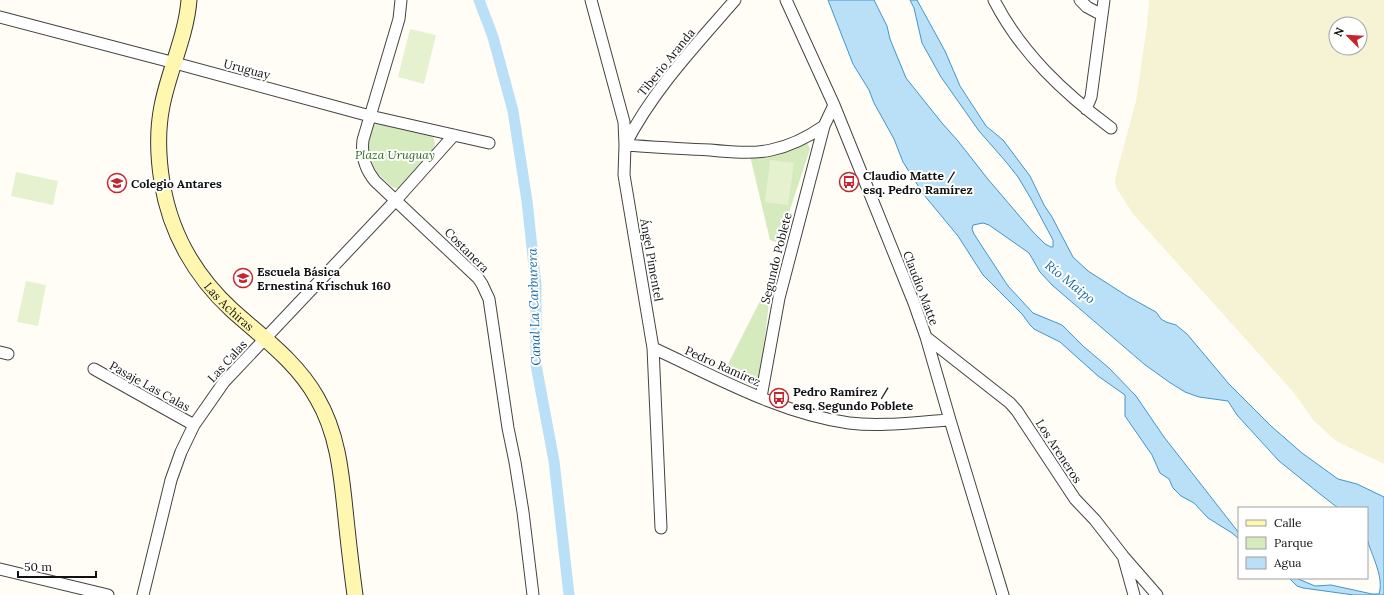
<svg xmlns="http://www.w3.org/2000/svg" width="1384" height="595" viewBox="0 0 1384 595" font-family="Lora,serif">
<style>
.farmland{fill:#f6f3d4;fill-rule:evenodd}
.green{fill:#d5ebbd}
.pitch{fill:#e6f2cf}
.water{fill:#b9e0f7;stroke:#3f96cf}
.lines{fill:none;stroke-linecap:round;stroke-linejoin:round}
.canal{stroke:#b9e0f7;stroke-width:11}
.street-casing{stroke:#444;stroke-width:13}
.secondary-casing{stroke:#333;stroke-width:17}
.street{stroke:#fff;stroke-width:11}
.secondary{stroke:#fff6b0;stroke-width:15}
.labels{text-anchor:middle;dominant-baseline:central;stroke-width:4;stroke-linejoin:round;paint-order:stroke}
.street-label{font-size:12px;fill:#111;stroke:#fff}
.park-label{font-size:12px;font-style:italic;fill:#2f6b1f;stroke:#fff}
.poi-label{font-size:12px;font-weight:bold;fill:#111;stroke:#fff;text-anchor:start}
.water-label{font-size:13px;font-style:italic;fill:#1768a6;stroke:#fff}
</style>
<rect width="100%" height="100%" fill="#fffdf5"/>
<path class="farmland" d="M1149,0H1384V464L1336,441L1314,421L1294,393L1133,214L1117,189L1115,182L1116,175L1136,101L1147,26ZM1336,24H1360V48H1336Z"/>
<path class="green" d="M378,122L433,136L435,143L434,150L400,189L392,187L374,170L367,153L372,127Z
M807,142L810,149L779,243L770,240L750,156Z
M760,301L769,303L760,379L752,386L724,372Z"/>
<path class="pitch" d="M410,29L436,35L424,84L398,77Z
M770,160L794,163L788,205L765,202Z
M16,172L58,181L53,205L11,196Z
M26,281L46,285L38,326L17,322Z"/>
<path class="water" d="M828,0H874L887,26L890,39L906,78L942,123L958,141L987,178L1033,232L1045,244L1051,247H1053V240L1030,197L1018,177L1007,163L979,131L941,77L922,43L914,8L910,0H917L945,51L960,86L986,126L1003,140L1030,176L1044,205L1052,217L1073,257L1088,271L1127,296L1156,312L1161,319L1166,322L1176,325L1187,334L1229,384L1271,426L1302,453L1338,479L1357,484L1384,497V595H1354L1303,588L1297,586L1289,578H1296L1315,586L1331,585L1372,594H1379C1384,578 1373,558 1368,542C1365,534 1367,517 1367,508H1338L1320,494L1279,461L1237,415L1228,401L1199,397L1185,392L1169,382L1144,364L1052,285L1040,272L1029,253L989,225L983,223L973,225L972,229L974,234L1008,286L1033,313L1062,325L1083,346L1109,368L1136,396L1164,437L1239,533V539L1232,533L1208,518L1194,503L1181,496L1173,488L1169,479L1160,473L1152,455L1125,416V395L1098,376L1060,342L1034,329L1030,325L1022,314L983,275L958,236L924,195L903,162L894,139L874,103L869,90L853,64Z"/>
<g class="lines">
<path class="canal" d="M479,0L493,37L513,111L527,201L536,285V365L554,461L569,595"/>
<defs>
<path id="street" d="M401,0L399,19L363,140C361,156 365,169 375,181L478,278L482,284L489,299L508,428L515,462L523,512L533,595
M591,0L624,122L625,145L624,175L653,348L661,528
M786,0L834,105L914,303L926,337L950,420L1003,595
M994,0C1021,53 1064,93 1111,128
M1080,0L1087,7L1102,15
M0,17L175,63L370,116L489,143
M1086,109L1091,97L1104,0
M625,145C654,147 682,149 710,150C730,152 752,154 771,150C791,146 808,137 824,126
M625,145C653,90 695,46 735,0
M926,337L1010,403L1017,411L1075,499L1095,520L1123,556L1157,595
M653,348C716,377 779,413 849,423C882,427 916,422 950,420
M0,352L8,354
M94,369L194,425
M761,397L779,298L824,126L834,105
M1124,559L1134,595
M0,569L108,595
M143,595L171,480L181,452L194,425L224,382L396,200L454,135"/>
<g id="secondary">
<path id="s1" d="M189,0C186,37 169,70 162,106C157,131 158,157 162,182C170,232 195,276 232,310C262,337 297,362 317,398C337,432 341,470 345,509C348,538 351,566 355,595"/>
</g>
</defs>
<use href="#street" class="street-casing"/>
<use href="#secondary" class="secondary-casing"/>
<use href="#street" class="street"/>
<use href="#secondary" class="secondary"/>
</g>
<defs>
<symbol id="bus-ring" viewBox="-11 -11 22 22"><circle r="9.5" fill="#fff" stroke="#c4262e" stroke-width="1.5"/><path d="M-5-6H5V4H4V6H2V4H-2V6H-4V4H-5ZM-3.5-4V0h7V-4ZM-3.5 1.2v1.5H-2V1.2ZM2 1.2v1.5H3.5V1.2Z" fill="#c4262e"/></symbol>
<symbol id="school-ring" viewBox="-11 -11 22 22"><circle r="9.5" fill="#fff" stroke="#c4262e" stroke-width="1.5"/><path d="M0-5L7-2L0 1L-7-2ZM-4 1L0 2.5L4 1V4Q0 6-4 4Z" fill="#c4262e"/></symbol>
</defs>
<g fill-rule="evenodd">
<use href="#bus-ring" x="838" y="171" width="22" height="22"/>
<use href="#school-ring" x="106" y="172" width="22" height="22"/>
<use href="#school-ring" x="232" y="267" width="22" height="22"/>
<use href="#bus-ring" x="768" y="387" width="22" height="22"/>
</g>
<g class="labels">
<g class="street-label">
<text transform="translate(666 62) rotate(-51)">Tiberio Aranda</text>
<text transform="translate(247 69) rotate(15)">Uruguay</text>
<text transform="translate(467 250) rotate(45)">Costanera</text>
<text transform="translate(776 258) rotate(-76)">Segundo Poblete</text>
<text transform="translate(652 260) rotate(80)">Ángel Pimentel</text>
<text transform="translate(921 288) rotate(69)">Claudio Matte</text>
<text stroke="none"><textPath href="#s1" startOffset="330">Las Achiras</textPath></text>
<text transform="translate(227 361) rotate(-48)">Las Calas</text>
<text transform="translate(723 366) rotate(24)">Pedro Ramírez</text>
<text transform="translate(150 386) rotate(29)">Pasaje Las Calas</text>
<text transform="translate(1059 451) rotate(57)">Los Areneros</text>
</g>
<g class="park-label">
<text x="395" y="154">Plaza Uruguay</text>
</g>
<g class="poi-label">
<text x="863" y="175">Claudio Matte /<tspan x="863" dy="14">esq. Pedro Ramírez</tspan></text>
<text x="131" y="183">Colegio Antares</text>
<text x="257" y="271">Escuela Básica<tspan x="257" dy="14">Ernestina Krischuk 160</tspan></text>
<text x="793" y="391">Pedro Ramírez /<tspan x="793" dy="14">esq. Segundo Poblete</tspan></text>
</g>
<g class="water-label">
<text transform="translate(1070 282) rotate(39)">Río Maipo</text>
<text transform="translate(534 307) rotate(-92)">Canal La Carburera</text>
</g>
</g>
<rect x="1238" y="507" width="130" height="72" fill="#ffffff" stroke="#a0a0a0"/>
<rect x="1246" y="520" width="20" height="6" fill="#fff6b0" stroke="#a0a0a0"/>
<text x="1274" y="527" font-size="12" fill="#111111">Calle</text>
<rect x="1246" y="537" width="20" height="12" fill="#d5ebbd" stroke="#a0a0a0"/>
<text x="1274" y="547" font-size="12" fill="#111111">Parque</text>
<rect x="1246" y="557" width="20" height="12" fill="#b9e0f7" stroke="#a0a0a0"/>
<text x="1274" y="567" font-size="12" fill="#111111">Agua</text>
<g transform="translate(1348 36) rotate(294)"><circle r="19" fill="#ffffff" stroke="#a0a0a0"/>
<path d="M0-3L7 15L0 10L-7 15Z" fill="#c4262e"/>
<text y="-6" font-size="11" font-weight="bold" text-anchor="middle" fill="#111111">N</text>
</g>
<path d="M18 571v6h78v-6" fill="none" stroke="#111111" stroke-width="2"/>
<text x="24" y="571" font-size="12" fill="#111111" stroke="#ffffff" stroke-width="3" paint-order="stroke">50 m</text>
</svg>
